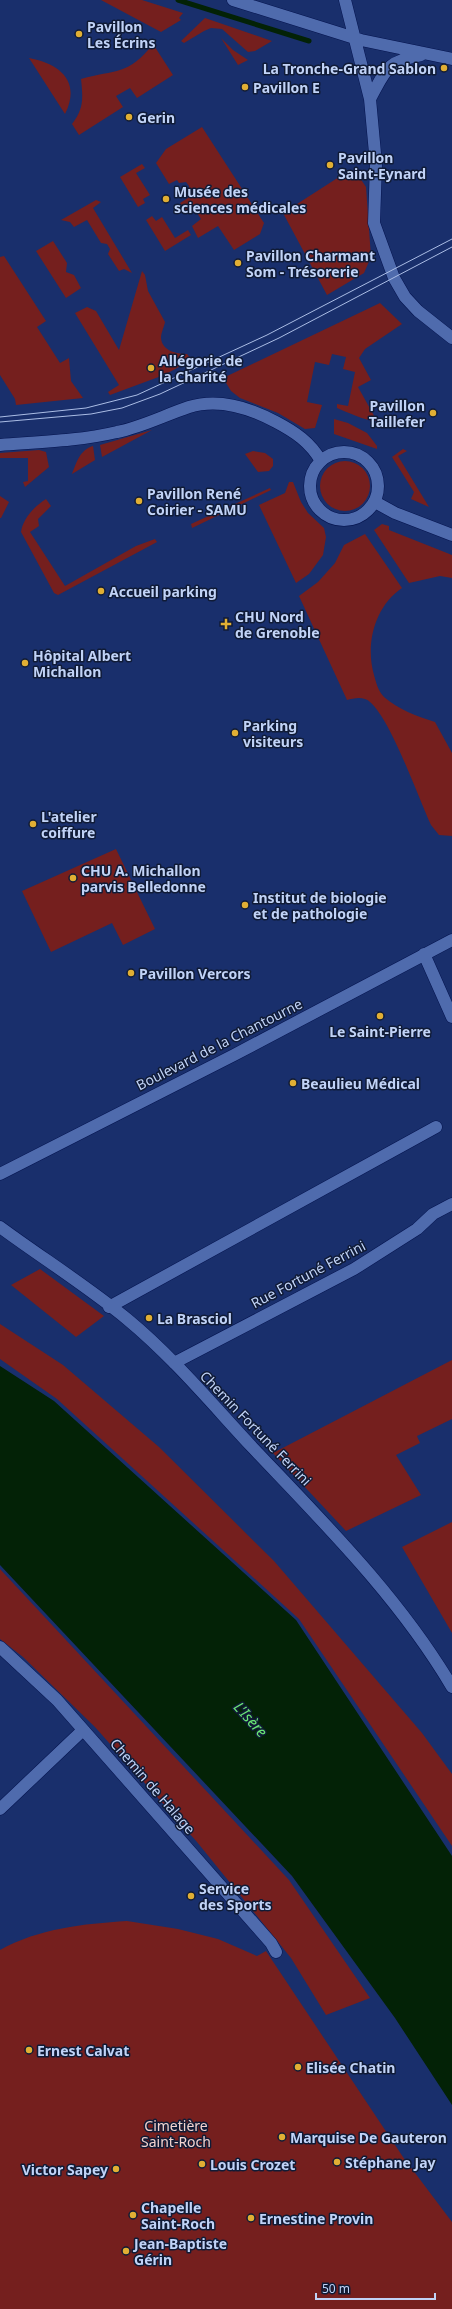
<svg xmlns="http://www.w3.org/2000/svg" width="452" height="2309" viewBox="0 0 452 2309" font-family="'Noto Sans',sans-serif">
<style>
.green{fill:#751f1e}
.water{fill:#032206}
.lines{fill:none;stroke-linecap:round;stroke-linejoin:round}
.stream{stroke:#032206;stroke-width:5}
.minor-casing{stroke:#04134e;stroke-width:13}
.minor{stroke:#4f6bad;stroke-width:12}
.tram{stroke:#abbde5;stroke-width:1}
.poi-dot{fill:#e1af34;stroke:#101b36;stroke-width:1.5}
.labels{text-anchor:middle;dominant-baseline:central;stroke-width:3;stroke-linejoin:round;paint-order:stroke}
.poi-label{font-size:14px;font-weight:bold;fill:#c1d3f7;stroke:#101b36;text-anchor:start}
.street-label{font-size:14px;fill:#c1d3f7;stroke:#101b36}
.park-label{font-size:14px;fill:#f4d3cf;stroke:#101b36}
.water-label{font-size:15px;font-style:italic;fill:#6ae675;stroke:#101b36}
</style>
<rect width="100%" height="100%" fill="#192f6c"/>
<path class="green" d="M101,0H142L183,13L179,18L181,20L161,32Z
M205,18L272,41L255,51L248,52L222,29L211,28L204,31L184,43L181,41Z
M221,38L233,50L248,60L238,65Z
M153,44L173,75L137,98L130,88L116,96L123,107L79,135L72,124C84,109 83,98 81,79C116,69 128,76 153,44Z
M29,58C61,64 81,82 65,114Z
M202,127L264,223L260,234L234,250L218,226L198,238L192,226L201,219L195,210L187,214L180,203L188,198L189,186L186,182L179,183L177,180L169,184L156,163L166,149Z
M142,164L145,168L136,173L150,195L143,199L145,203L138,207L120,177Z
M339,177L360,178L366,187L371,257L364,273L327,295L283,213Z
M96,200L101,202L93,208L132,273L124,269L119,271L108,254L110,249L107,244L101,243L87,220L74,227L70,222L61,220Z
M152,216L156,221L162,217L175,238L188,230L191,235L165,251L146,220Z
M53,241L67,263L66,272L74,275L81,288L66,298L36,251Z
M4,256L46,321L37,327L60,363L69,358L71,381L83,398L16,405L15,399L0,375V257Z
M142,271L145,275L148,291L165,322C164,327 161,333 161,338C162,351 177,354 187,354L192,360L164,375L110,395L108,392L119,385L75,313L87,307L96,311L119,350Z
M380,303L402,324L365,349L359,358L371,380L358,387L377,421C368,422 347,412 337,408V404L348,406L355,372L343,369L346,357L332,354L329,365L315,362L307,402L322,405L315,428L305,429L278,413L240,398L231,391L223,378Z
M334,419L348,423L367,433L377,446V449L334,434Z
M152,430L102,457L100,445Z
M93,446L95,460L72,474C77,461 80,450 93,446Z
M403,449L407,451L398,456L429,507L411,499L414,492L392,457Z
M39,450L46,452L49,467L25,487L23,482L28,481V458H0V453Z
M253,451L265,453L273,459V466L269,471L258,472L245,454Z
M320 486a25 25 0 1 1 50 0a25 25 0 1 1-50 0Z
M289,482H293L301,502L308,513L324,528L326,537L323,555L309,574L296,583L259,505L285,493Z
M270,488L271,490L192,528L191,524Z
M0,496L9,502L1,518H0Z
M46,499L51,506L38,519L39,526L30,532L65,586L136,546L155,539L157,542L58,595L54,593L21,532C23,518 35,506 46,499Z
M382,524L389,526V530L452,555V578L440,576L409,583L374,530Z
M365,534L402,588C375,606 365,644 374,675C376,682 378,691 384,697C399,710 417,716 435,722L452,753V836L439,835L431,825C418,797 391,720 370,702C364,696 354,698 347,700L299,596L318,582L335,563L344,545Z
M116,849L155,929L123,945L112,923L51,952L22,891Z
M40,1269L104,1316L76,1337L11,1285Z
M0,1324L63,1365L159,1447L274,1561L422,1733L452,1774V1846L299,1619L57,1399L0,1359Z
M452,1360V1419L417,1436L420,1443L396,1455L421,1495L346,1531L273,1453Z
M452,1522V1633L402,1547Z
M0,1569L289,1880L370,1998L326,2015L291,1958L197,1842L95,1727L23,1657L0,1639Z
M127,1921L178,1929L218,1939L257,1956L266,1951L403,2157L452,2222V2309H0V1950C40,1928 83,1924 127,1921Z"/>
<path class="water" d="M0,1366L54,1401L296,1620L452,1856V2105L395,2018L292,1876L0,1565Z"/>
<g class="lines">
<path class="stream" d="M178,0L309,41"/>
<defs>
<path id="minor" d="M233,0L361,40L452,59
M345,0L370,99L376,164L374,223L394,278L405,297L418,311L452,338
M370,99C387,68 386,62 421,55
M0,445C39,442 79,441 117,432C142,427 165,415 189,407C218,398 250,408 276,422C295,432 310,442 321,461
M310 486a34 34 0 1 1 68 0a34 34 0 1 1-68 0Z
M375,502L395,513L452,535
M424,954L452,1017
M0,1174L234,1055L452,940
M0,1227C42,1258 87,1286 127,1319C173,1357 212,1404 252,1447C323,1522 399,1597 452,1687
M109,1307L436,1127
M174,1363L354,1269L417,1229L433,1214L452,1204
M0,1647L57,1700L271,1943L276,1952
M0,1809L83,1730"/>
</defs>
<use href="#minor" class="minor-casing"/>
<use href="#minor" class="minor"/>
<path class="tram" d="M0,417L86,408L137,395L267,335L452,239
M0,422L91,414L122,408L160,394L279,338L452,247"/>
</g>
<g class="poi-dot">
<circle cx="79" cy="34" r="4"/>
<circle cx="444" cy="68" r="4"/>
<circle cx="245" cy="87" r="4"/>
<circle cx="129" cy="117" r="4"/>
<circle cx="330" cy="165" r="4"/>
<circle cx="166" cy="199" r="4"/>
<circle cx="238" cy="263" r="4"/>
<circle cx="151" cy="368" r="4"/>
<circle cx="433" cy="413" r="4"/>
<circle cx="139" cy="501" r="4"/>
<circle cx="101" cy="591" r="4"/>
<path d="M224 618h4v4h4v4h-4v4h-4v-4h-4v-4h4z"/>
<circle cx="25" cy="663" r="4"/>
<circle cx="235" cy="733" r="4"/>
<circle cx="33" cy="824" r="4"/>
<circle cx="73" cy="878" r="4"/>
<circle cx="245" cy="905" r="4"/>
<circle cx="131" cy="973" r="4"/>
<circle cx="380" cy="1016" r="4"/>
<circle cx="293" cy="1083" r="4"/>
<circle cx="149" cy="1318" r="4"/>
<circle cx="191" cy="1896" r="4"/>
<circle cx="29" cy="2050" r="4"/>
<circle cx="298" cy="2067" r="4"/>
<circle cx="282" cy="2137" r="4"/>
<circle cx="337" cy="2162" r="4"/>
<circle cx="202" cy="2164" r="4"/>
<circle cx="116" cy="2169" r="4"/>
<circle cx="133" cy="2215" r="4"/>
<circle cx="251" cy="2218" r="4"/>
<circle cx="126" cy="2251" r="4"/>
</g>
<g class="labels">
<g class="poi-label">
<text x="87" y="26">Pavillon<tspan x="87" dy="16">Les Écrins</tspan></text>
<text x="436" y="68" text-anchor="end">La Tronche-Grand Sablon</text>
<text x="253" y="87">Pavillon E</text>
<text x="137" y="117">Gerin</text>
<text x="338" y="157">Pavillon<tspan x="338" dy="16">Saint-Eynard</tspan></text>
<text x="174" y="191">Musée des<tspan x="174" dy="16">sciences médicales</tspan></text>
<text x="246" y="255">Pavillon Charmant<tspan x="246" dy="16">Som - Trésorerie</tspan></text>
<text x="159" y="360">Allégorie de<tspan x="159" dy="16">la Charité</tspan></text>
<text x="425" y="405" text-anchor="end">Pavillon<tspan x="425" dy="16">Taillefer</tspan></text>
<text x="147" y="493">Pavillon René<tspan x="147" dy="16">Coirier - SAMU</tspan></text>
<text x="109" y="591">Accueil parking</text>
<text x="235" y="616">CHU Nord<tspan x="235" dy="16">de Grenoble</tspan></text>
<text x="33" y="655">Hôpital Albert<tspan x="33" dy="16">Michallon</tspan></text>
<text x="243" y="725">Parking<tspan x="243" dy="16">visiteurs</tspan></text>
<text x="41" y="816">L'atelier<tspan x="41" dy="16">coiffure</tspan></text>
<text x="81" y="870">CHU A. Michallon<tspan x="81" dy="16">parvis Belledonne</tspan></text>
<text x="253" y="897">Institut de biologie<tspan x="253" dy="16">et de pathologie</tspan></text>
<text x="139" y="973">Pavillon Vercors</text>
<text x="380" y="1031" text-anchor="middle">Le Saint-Pierre</text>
<text x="301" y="1083">Beaulieu Médical</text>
<text x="157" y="1318">La Brasciol</text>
<text x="199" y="1888">Service<tspan x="199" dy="16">des Sports</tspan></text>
<text x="37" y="2050">Ernest Calvat</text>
<text x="306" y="2067">Elisée Chatin</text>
<text x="290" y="2137">Marquise De Gauteron</text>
<text x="345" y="2162">Stéphane Jay</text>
<text x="210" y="2164">Louis Crozet</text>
<text x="108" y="2169" text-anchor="end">Victor Sapey</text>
<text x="141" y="2207">Chapelle<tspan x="141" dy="16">Saint-Roch</tspan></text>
<text x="259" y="2218">Ernestine Provin</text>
<text x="134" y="2243">Jean-Baptiste<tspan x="134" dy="16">Gérin</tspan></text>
</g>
<g class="street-label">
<text transform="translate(219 1044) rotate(-27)">Boulevard de la Chantourne</text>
<text transform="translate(308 1274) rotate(-28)">Rue Fortuné Ferrini</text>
<text transform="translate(256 1428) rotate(46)">Chemin Fortuné Ferrini</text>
<text transform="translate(153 1786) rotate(49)">Chemin de Halage</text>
</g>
<g class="park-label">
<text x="176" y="2125">Cimetière<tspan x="176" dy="16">Saint-Roch</tspan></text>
</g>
<g class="water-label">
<text transform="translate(251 1719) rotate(48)">L'Isère</text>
</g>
</g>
<path d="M316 2293v6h119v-6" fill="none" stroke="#c1d3f7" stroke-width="2"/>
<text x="322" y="2293" font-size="12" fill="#c1d3f7" stroke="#101b36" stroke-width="3" paint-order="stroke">50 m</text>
</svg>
